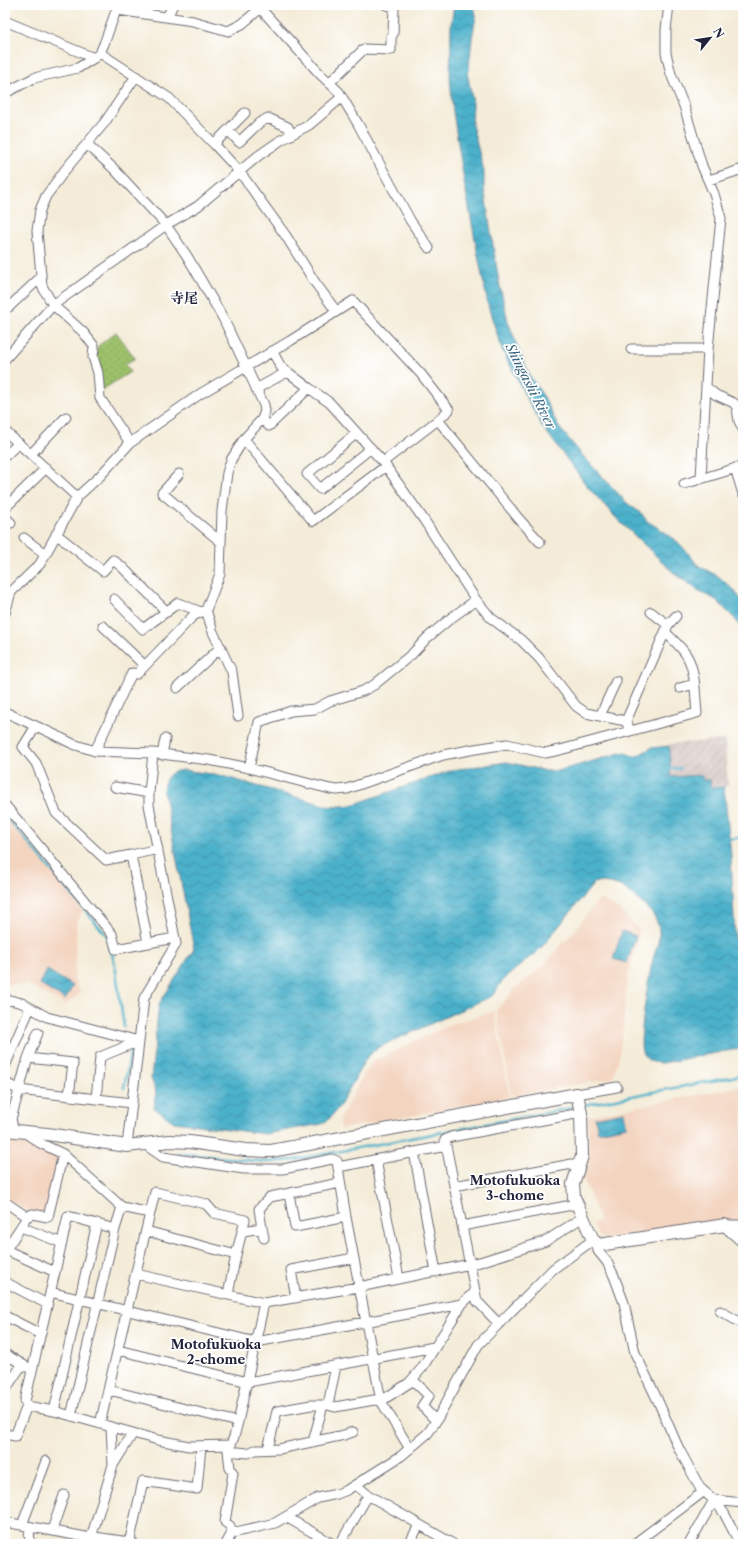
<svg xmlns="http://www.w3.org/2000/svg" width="748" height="1549" viewBox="0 0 748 1549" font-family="'Libre Caslon Text','Noto Serif JP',serif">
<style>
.built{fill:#f3d4bf}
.industrial{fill:url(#industrial-furrows)}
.grass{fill:url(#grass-dots);stroke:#607253}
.water{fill:url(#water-waves);stroke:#376a83}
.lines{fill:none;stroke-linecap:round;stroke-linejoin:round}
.stream{stroke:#4cb1cb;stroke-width:2.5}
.minor-casing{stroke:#6c6972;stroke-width:11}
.tertiary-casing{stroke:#6c6972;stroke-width:14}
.minor{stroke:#fff;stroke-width:9}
.tertiary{stroke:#fff;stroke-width:12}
.labels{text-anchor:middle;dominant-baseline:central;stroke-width:3.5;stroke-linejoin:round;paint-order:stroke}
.water-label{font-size:13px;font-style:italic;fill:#35627c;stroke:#fff}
.neighbourhood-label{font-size:13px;font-weight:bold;fill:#22223b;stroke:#fff}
.quarter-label{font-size:14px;font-weight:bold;fill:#22223b;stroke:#fff}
</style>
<defs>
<pattern id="industrial-furrows" width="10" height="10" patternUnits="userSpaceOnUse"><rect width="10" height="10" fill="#cfc0bb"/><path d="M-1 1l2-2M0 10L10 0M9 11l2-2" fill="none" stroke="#b1a5a2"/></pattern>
<pattern id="grass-dots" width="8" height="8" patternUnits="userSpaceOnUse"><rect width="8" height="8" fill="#9dc16b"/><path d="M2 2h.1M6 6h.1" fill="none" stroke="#809c59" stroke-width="1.8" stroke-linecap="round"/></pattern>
<pattern id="water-waves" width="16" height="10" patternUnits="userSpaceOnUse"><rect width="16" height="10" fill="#4cb1cb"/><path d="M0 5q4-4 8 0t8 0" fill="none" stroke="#3f90a6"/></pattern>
</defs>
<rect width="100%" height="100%" fill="#fff"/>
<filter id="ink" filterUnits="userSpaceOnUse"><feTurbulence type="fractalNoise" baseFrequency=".025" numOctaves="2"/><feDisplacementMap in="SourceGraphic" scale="8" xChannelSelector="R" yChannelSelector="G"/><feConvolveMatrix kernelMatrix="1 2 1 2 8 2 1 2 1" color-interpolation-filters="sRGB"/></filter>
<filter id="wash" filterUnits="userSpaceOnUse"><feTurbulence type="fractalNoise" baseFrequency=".012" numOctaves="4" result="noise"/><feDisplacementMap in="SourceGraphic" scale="16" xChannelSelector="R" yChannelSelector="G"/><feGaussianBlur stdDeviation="0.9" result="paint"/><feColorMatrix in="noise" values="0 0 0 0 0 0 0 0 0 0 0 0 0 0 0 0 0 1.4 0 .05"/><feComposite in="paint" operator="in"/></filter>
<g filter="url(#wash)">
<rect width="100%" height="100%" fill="#f4ecd8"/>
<path class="built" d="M5,816L83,910L77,922L74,980L81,993L65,1005L30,985L5,984Z
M601,899L620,910L640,931L628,974L622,1035L619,1057L613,1078L512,1096L496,1010L507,999L513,990L542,967L574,931L595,904Z
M494,1011L510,1097L341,1129L339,1120L366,1070L376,1059L452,1024Z
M743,1086V1220L608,1239L598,1236L593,1224L600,1221L583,1178L587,1169L589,1148L588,1116Z
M5,1137L31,1141L61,1155L46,1214L26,1210L5,1197Z"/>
<path class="industrial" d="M724,740L725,742L728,786L711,788L702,780L701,775L671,777L669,744Z"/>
<path class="grass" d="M116,332L135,358L125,364L130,372L102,390L96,356L98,346Z"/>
<path class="water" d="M454,5H474L476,16L472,39L468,77L473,103L472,125L484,171V188L499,282L508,321L518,348L531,378L544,397L558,426L583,456L627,503L641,513L647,521L665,532L679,543L699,566L718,576L733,589L743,602V632L735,619L716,600L696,589L674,573L616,518L587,486L542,426L525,395L502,349L489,309L480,266L465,187L453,112L450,78L451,24Z
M669,746L671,777L701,775L703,780H710L711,788L724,787L731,855L735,938L739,960L743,972V1048L662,1063C654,1063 646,1061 642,1052C638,1041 649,973 653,959C655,951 659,944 659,935C660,929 657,920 653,915C651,911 627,889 622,887C614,883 604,882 595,882L541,948L504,979L492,996L377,1048L365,1060L341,1104L330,1118L322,1124L265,1134L174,1122L154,1108L156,1092L151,1078L159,1004L194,949L163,789C165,777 170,771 183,770L219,775L331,807L352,805L452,770L507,762L546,771H558L624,752L635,757L651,748Z
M622,931L636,936L627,963L613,959Z
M47,970L73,986L65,1000L39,984Z
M624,1112L627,1126L598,1132L595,1118Z"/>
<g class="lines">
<path class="stream" d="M667,769L681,768
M742,777H743
M5,815L107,936L115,965L124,1027
M728,839L743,837
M124,1088L131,1050
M584,1105L743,1075
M177,1153L268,1162L293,1160L577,1107"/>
</g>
</g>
<g filter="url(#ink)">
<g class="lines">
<defs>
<path id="minor" d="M669,5L666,30V53L671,74L684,106L702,166L714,194L721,218L708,349L701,478
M260,8L320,74L339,92L358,124L410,220L429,248
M117,10L193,21L228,31L242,24L264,5
M167,17L173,5
M5,21L94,58
M100,53L169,98L214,144L239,171L286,236L314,281L336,311
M329,83L364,49L391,50V37L393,34L394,7L386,5
M5,93L34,78L78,68L94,58L100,53L104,44L118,5
M228,130L239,142L259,123L268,118L288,127L291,135
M87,144L114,169L166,225L187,256L223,318L264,405L265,411L262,419L244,439L231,460L227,473L222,511L220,574L206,610L193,616L137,674L132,673L95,751
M214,144L245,113
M709,180L743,169
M9,307L41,277
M631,349H708
M272,351L281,367L309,388
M5,359L53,305L166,225L198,206L258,156L281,140L309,125L342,97
M706,387L716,395L734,403L737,408L739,421L743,429
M256,389L287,372
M262,419L269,426L309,388L330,403L383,462L424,520L476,600L491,618L521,640L539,658L576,706L586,713L600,716
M438,420L519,519L540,542
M5,431L77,497
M357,433L307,474L320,489L371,448
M244,439L313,521L386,466
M130,443L100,398L98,373L93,357L94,346L83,332L53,305L42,286L37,231L40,210L46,196L65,170L105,122L136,76
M31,454L66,417
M5,456L19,443
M735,468L743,494
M179,474L162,493L221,542
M684,484L743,466
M5,508L46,468
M5,517L11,523
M56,534L103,571L113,560L122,567L167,612
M24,538L45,554
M114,599L143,629L178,603L201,612
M206,610L213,632L232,672L238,716
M651,612L668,625
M5,613L11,592L40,564L77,497L100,476L130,443L200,394L290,341L353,301L421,374L449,410L438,420L383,462
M103,626L144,665
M666,630L668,625L676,616
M616,681L600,716L626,721
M177,688L221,647
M680,688L694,684
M5,712L49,732L73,744L95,751L153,753L209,760L249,768L330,789L337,790L347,789L443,755L475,749L507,744L545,753L560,750L697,713C695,696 696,674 688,658C683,648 673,640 665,632L626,721L630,731
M36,726L23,747L36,763L56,813L106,860L131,855
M162,755L165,739
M249,768L259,722L291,711L315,709L330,701L363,691L374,685L412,654L427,638L451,618L476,600
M115,787L149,793
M5,805L112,934L116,949L175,938
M148,943L131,855L158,849
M5,1002L10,1000L22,1003L47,1017L139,1041
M28,1058L38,1033
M5,1066L30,1008
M5,1082L18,1090L132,1103
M577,1094L617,1087
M96,1099L100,1057L139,1041
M14,1131L11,1119L28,1058L73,1063L69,1096
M144,1144L163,1157L244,1169H283L332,1159L337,1161L346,1217L381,1401L410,1449
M127,1146L144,998L176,944L149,805V793L153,753
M414,1152L436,1272
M63,1154L122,1207L150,1213
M376,1160L399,1278
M338,1167L446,1146
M454,1186L572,1164L580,1165
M289,1194L295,1227L346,1217
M5,1202L27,1217L32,1214L48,1217L63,1154L40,1143L24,1132
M725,1225H743
M462,1226L577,1204
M21,1227L62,1243
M262,1228L264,1238
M243,1231L262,1228L259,1209L270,1197L340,1183
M597,1243L598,1251L607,1262L614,1276L624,1303L635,1353L658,1401L678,1447L700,1488L714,1500L743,1503
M6,1250L55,1272
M5,1251L24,1222
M136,1274L264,1303L359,1287L480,1262L546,1241L583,1217
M5,1282L47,1304
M50,1292L256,1342L462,1304
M228,1294L236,1255
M296,1298L291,1270L354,1258
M720,1311L743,1324
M5,1316L40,1334
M499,1324L477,1301L445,1140L451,1137L581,1113
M118,1350L248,1382L434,1347
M5,1354L32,1370
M413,1380L429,1396L422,1406L436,1421
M5,1390L22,1365
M109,1390L238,1422
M328,1405L335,1407L374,1400L381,1401L409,1383L422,1368L462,1304L470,1296L475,1294
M27,1406L54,1411L158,1440L189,1446L231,1445
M54,1411L97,1223
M71,1416L115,1229L122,1207
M100,1424L155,1192L206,1204L214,1213L245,1220L236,1255L146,1231
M111,1427L113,1465
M5,1434L15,1436L27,1406L25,1401L68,1216L115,1229
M313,1442L323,1405H328L336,1366
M268,1449L277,1411L311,1405H323
M228,1451L248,1453L255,1450L279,1449L344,1435L353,1432
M356,1485L368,1495L453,1544
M286,1517L333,1544
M5,1522L91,1538L113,1465L133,1433
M22,1525L46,1461
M29,1527L30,1544
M52,1530L64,1495
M232,1533L230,1526L225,1522L233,1473L230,1468L228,1451L234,1437L238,1422L264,1303
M129,1544L143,1481L197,1489L201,1446
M226,1544L232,1533L275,1523L318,1498L337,1494L347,1490L401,1456L428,1433L436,1421L478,1345L553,1269L593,1240
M340,1544L368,1495
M409,1544L419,1525
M634,1544L703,1492
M689,1544L714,1500L724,1513L740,1544"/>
<path id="tertiary" d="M5,1130L47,1134L127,1146L170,1141L190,1142L245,1150L271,1151L577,1094L581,1113L582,1156L573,1184L574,1197L593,1240L599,1245L725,1225L743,1241
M91,1544V1538L132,1544"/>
</defs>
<use href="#minor" class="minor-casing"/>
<use href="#tertiary" class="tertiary-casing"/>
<use href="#minor" class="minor"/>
<use href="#tertiary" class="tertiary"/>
</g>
</g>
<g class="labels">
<g class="water-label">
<text transform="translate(531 386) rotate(63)">Shingashi River</text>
</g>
<g class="neighbourhood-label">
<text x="515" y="1180">Motofukuoka<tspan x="515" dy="15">3-chome</tspan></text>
<text x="216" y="1344">Motofukuoka<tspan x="216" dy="15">2-chome</tspan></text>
</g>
<g class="quarter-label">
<text x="184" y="298">寺尾</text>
</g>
</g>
<rect width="748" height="1549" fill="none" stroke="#fff" stroke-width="20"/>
<g transform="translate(710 38) rotate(60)" stroke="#ffffff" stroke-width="3" paint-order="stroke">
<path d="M0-3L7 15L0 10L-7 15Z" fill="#22223b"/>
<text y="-6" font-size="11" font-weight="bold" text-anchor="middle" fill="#22223b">N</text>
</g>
</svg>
